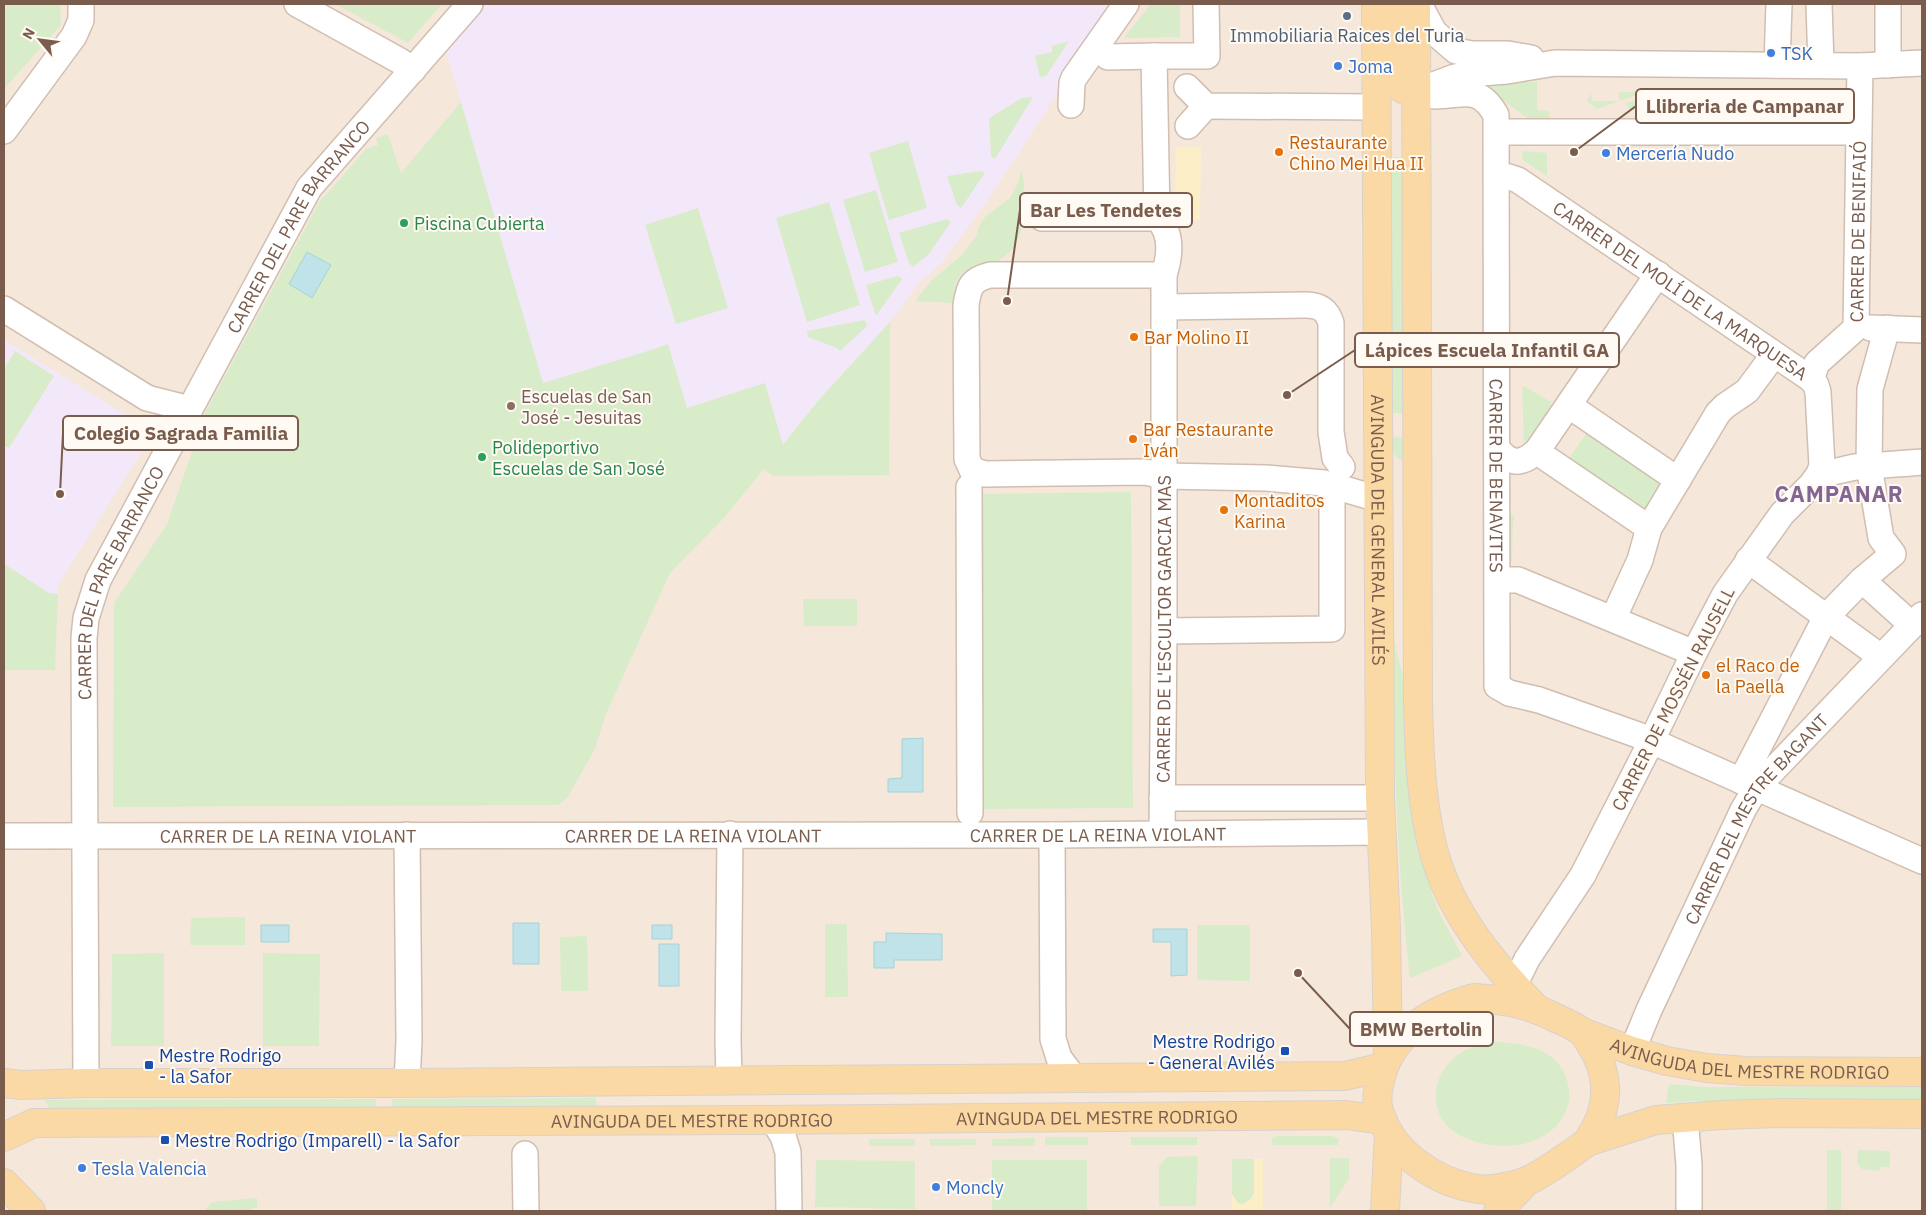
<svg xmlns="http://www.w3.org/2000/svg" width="1926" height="1215" viewBox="0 0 1926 1215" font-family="'IBM Plex Sans',sans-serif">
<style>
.residential{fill:#f5e8da}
.education{fill:#f3e8fa}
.green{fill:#d8ecc9}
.sand{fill:#fcefc7}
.water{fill:#bfe3e8;stroke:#a5d3da}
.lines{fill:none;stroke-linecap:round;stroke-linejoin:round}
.minor-casing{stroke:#d1beb0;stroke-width:28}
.major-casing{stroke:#dad1cd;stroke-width:30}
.minor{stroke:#fff;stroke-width:25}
.major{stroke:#fbd9a5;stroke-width:28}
.service-dot{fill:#5c6f8a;stroke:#fffaf3;stroke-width:2}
.shop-dot{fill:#3f7fe0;stroke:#fffaf3;stroke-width:2}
.food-dot{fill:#e8710a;stroke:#fffaf3;stroke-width:2}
.leisure-dot{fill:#2e9e5b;stroke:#fffaf3;stroke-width:2}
.education-dot{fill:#8d6e63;stroke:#fffaf3;stroke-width:2}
.transit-dot{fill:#1a4fb4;stroke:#fffaf3;stroke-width:2}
.labels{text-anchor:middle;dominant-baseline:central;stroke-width:4;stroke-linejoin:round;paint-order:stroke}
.service-label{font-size:18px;fill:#4e5e75;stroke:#fffaf3}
.shop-label{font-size:18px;fill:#366cbe;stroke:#fffaf3;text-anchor:start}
.food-label{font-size:18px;fill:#c56008;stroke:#fffaf3;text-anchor:start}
.leisure-label{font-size:18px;fill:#27864d;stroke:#fffaf3;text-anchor:start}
.street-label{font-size:18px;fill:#7a5c4d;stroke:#fffaf3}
.education-label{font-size:18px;fill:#785e54;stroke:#fffaf3;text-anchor:start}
.transit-label{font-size:18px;fill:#164399;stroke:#fffaf3;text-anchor:start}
.district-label{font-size:22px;font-weight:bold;letter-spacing:1px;fill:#846695;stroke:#fffaf3}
.leader{fill:none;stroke:#7a5c4d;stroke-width:2}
.callout-dot{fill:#7a5c4d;stroke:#fffaf3;stroke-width:2}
.callout{fill:#fffaf3;stroke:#7a5c4d;stroke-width:2}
.callout-label{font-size:19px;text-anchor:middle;font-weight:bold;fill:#7a5c4d}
</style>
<rect width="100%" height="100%" fill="#fdf6ec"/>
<path class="residential" d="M4,4H1922V1211H4Z"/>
<path class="education" d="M485,4H1116L985,204L941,264L919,283L890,322L817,402L723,519L670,573L606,714L595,749L568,797L558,805L114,603L167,524L206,411L321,199L326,195L366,149L378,145L376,138L388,134L401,173L431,137L461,102L445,49Z
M4,340L154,432L58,585V594L49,593L4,564Z"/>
<path class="green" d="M4,4H60L61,25L4,89Z
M335,4H442L408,43Z
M1151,4H1180V37L1124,38Z
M1069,41L1046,76L1040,77L1035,56L1052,52V46Z
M1495,82H1537V110L1549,111V125L1533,122L1527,118L1494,93L1490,86Z
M1619,92H1645L1597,109L1587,101L1591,93L1592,101H1619Z
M1657,92V107H1665V110H1631L1625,104Z
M1033,97L995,159L991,156L989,118L1022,98Z
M461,102L543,383L651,350L668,344L687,408L765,383L783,445L817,402L890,322L889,475L773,476L764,469L723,519L670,573L606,714L595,749L568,797L558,805L113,807L114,603L167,524L206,411L321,199L326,195L366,149L378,145L376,138L388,134L401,173Z
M908,141L927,208L889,220L869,153Z
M1523,151L1547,153V176L1522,160Z
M1391,157H1405V413H1391Z
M1021,170C1025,181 1024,189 1024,201C1023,232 1020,253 987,266C978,270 969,266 962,274C954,282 954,293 954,303L915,301L932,280L962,255L977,235L979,226L985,217L1010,198L1018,183Z
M981,171L985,173L961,208L957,205L947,176Z
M876,190L898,262L865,272L843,200Z
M829,202L860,305L807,322L776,218Z
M698,208L728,308L676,324L645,225Z
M947,219L951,222L929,254L913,267L909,263L899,233Z
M898,276L902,279L876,316L866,285Z
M865,320L867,326L840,351L837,348L808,337L807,331Z
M15,351L54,376L9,448L4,445V369Z
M1524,386L1551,402V406L1524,444L1522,388Z
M1588,431L1665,479L1645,512L1568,460Z
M1391,437L1407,438L1402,461L1393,454Z
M1131,492L1133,808L980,809L978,494Z
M1510,513L1515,517L1513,521L1512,561L1507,558V517Z
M4,564L49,593L58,594L55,670H4Z
M803,599H857V626H804Z
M1393,636L1406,689L1412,813L1417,849L1437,908L1462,956L1410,978C1397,864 1393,750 1393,636Z
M245,917V945H190L191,918Z
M825,924H847L848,997H825Z
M1197,925H1250V981L1197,980Z
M587,936L588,991H561L560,937Z
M164,953V1046H111L112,954Z
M263,953L320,954L319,1046H263Z
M1495,1042C1526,1043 1560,1049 1568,1084C1571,1097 1569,1109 1561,1120C1539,1152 1486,1152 1456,1133C1426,1114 1431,1073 1459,1054C1469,1047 1484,1045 1495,1042Z
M1669,1084L1703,1087L1922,1086V1100L1696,1101L1666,1103Z
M595,1098L597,1105L594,1108L392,1109V1099Z
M376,1099V1108L49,1109L45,1100Z
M1277,1136H1332L1339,1139L1338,1145H1272V1138Z
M1045,1137H1088V1145H1045Z
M1131,1137H1197V1145H1131Z
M1035,1138V1146H992V1139Z
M869,1139H915V1146H869Z
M930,1139H976V1145L930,1146Z
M1827,1150H1841V1211H1827Z
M1858,1150L1890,1151V1167H1881L1880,1171L1862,1169L1857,1163Z
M1198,1156L1196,1206H1159V1166L1167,1157Z
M1330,1158H1349V1178L1330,1208Z
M1232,1159H1263V1211H1232Z
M816,1160L915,1161V1209L815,1207Z
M992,1160H1087V1211H992Z
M257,1198V1208H253L251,1211H204L212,1202Z"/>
<path class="sand" d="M1176,147H1201L1200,220H1175Z
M1254,1159H1263V1211H1232V1194L1238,1203L1243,1204L1252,1198L1254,1192Z"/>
<path class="water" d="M307,252L331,265L312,298L289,284Z
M923,738V792H888V779L902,778V739Z
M513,923H539V964H513Z
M261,925H289V942H261Z
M652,925H672V939H652Z
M1153,929H1187V975L1171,976V942H1153Z
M886,933L942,934V960H894V968H874V942H886Z
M659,944H679V986H659Z"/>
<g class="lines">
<defs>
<g id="minor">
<path d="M297,4L400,61L413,70"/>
<path d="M1419,4L1434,32L1456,51L1472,54H1508L1531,58"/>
<path d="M1819,4L1821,65"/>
<path d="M1108,57L1154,56"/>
<path d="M1777,65L1779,4"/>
<path d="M1888,65V4"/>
<path d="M1187,87L1206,106L1377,107"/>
<path d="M1428,87L1452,78L1468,74L1507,71L1555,63L1860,66L1922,63"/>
<path id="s1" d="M1416,92C1422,93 1429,96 1435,96C1464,96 1478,84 1496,115L1497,686L1509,693L1539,700L1638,735L1922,861"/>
<path d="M1071,105L1072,83L1074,78L1126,4"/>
<path d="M1188,126L1206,106"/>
<path d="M4,131L74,36L81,20V4"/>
<path d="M1497,132H1858"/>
<path id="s2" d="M1497,176L1509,177L1518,180L1811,379L1816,385L1818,392L1822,466L1819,474L1811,485L1782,514L1725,594L1694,653L1652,740L1583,875L1527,959L1514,986"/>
<path d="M1042,218H1157"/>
<path d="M1164,275H990C971,280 969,286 966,305L967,459L972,470L985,474L1145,472L1164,476L1266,478L1324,483L1378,499"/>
<path d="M1165,307L1306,305C1320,305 1327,310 1331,323V432L1335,458L1342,467"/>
<path d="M4,309L147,398L190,409"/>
<path d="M1871,328L1922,330"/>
<path id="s3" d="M1811,379L1817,363L1856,328L1860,66"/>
<path d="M1577,411L1678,480"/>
<path d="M1497,448C1510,465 1521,465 1537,451L1658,274"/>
<path d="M1546,458L1649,528"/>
<path d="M1822,466L1829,472C1838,472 1847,468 1856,467C1878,465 1900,464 1922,462"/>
<path d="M969,487L970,813"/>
<path d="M1748,560L1881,657"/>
<path d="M1498,580H1518L1694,653"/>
<path d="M1862,580L1912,625"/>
<path d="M1613,619L1640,560L1649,528L1718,413L1725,406L1747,391L1770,360"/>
<path d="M1164,631L1332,629V486"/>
<path d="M1741,781L1826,617L1862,580L1893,554L1881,538L1869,466L1870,389L1887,328"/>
<path d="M1162,798H1380"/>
<path id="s4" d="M1162,833L1164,631V275C1170,256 1173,233 1157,218L1154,56H1207L1206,4"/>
<path d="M407,835L409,1040L407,1083"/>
<path d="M1052,835L1053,1039L1059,1058L1075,1079"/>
<path id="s5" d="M4,836L1052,835L1382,832"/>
<path id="s6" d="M1632,1051L1649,1010L1743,810L1756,788L1922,615"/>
<path d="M729,1080L728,1040L730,834"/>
<path id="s7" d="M86,1083L84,638L86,618L98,580L309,188L470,4"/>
<path d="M1685,1117L1689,1165V1211"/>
<path d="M773,1120L783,1136L788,1152L789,1211"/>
<path d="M525,1154L526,1211"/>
</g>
<g id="major">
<path id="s8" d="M1376,4L1380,798L1386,927L1388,1058"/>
<path d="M1396,4V77C1398,89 1404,91 1416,92"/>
<path d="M1416,4L1418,701C1419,750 1421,801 1433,849C1449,911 1491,962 1535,1007"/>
<path d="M1474,998C1508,1000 1528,1004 1558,1019C1565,1022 1574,1026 1581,1031C1586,1035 1589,1042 1592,1047C1608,1072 1610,1102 1595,1129C1592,1133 1590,1139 1587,1142C1584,1145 1579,1148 1575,1151C1560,1161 1543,1174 1527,1181C1514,1186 1492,1191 1478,1189C1437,1183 1391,1153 1379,1111C1376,1101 1378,1087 1381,1077C1392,1033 1433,1009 1474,998Z"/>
<path id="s9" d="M1582,1032L1632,1051L1667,1061L1707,1068L1746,1071L1922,1072"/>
<path d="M4,1083L22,1085L86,1083H407L1345,1076L1383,1067"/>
<path id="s10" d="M4,1137L34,1123L758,1120L1346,1115L1383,1120"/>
<path d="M1587,1142L1656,1120L1721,1115L1783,1113L1922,1114"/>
<path d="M4,1183L31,1211"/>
<path d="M1385,1211L1389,1133"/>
<path d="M1498,1211L1527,1181"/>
</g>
</defs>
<use href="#minor" class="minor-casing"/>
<use href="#major" class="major-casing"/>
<use href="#minor" class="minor"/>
<use href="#major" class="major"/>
</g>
<circle class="service-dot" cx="1347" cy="16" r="5"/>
<g class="shop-dot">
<circle cx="1771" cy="53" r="5"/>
<circle cx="1338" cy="66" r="5"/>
<circle cx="1606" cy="153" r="5"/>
<circle cx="82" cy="1168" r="5"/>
<circle cx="936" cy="1187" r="5"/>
</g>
<g class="food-dot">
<circle cx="1279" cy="152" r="5"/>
<circle cx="1134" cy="337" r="5"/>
<circle cx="1133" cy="439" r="5"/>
<circle cx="1224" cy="510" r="5"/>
<circle cx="1706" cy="675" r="5"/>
</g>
<g class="leisure-dot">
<circle cx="404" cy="223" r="5"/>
<circle cx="482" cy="457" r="5"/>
</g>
<circle class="education-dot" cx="511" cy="406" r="5"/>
<g class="transit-dot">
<rect x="1280" y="1046" width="10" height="10" rx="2.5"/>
<rect x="144" y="1060" width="10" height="10" rx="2.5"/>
<rect x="160" y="1135" width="10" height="10" rx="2.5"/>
</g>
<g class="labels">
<g class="service-label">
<text x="1347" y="35">Immobiliaria Raices del Turia</text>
</g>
<g class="shop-label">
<text x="1781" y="53">TSK</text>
<text x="1348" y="66">Joma</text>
<text x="1616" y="153">Mercería Nudo</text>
<text x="92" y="1168">Tesla Valencia</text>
<text x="946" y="1187">Moncly</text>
</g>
<g class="food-label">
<text x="1289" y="142">Restaurante<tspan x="1289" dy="21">Chino Mei Hua II</tspan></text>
<text x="1144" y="337">Bar Molino II</text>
<text x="1143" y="429">Bar Restaurante<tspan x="1143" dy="21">Iván</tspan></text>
<text x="1234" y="500">Montaditos<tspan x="1234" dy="21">Karina</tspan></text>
<text x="1716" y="665">el Raco de<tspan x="1716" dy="21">la Paella</tspan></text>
</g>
<g class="leisure-label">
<text x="414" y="223">Piscina Cubierta</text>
<text x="492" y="447">Polideportivo<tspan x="492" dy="21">Escuelas de San José</tspan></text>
</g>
<g class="street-label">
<text stroke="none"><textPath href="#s7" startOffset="912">CARRER DEL PARE BARRANCO</textPath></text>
<text stroke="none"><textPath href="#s3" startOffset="166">CARRER DE BENIFAIÓ</textPath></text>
<text stroke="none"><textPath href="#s2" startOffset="218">CARRER DEL MOLÍ DE LA MARQUESA</textPath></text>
<text stroke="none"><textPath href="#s1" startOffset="450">CARRER DE BENAVITES</textPath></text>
<text stroke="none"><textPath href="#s8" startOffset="526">AVINGUDA DEL GENERAL AVILÉS</textPath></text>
<text stroke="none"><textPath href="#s7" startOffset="508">CARRER DEL PARE BARRANCO</textPath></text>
<text stroke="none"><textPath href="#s4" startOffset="204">CARRER DE L'ESCULTOR GARCIA MAS</textPath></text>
<text transform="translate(1673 699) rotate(-63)">CARRER DE MOSSÉN RAUSELL</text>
<text stroke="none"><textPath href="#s6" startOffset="265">CARRER DEL MESTRE BAGANT</textPath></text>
<text stroke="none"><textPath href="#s5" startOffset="689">CARRER DE LA REINA VIOLANT</textPath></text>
<text stroke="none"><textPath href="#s5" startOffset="1094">CARRER DE LA REINA VIOLANT</textPath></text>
<text stroke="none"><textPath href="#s5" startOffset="284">CARRER DE LA REINA VIOLANT</textPath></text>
<text stroke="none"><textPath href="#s9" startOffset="172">AVINGUDA DEL MESTRE RODRIGO</textPath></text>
<text stroke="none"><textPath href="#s10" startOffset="1096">AVINGUDA DEL MESTRE RODRIGO</textPath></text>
<text stroke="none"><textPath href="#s10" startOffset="691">AVINGUDA DEL MESTRE RODRIGO</textPath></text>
</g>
<g class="education-label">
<text x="521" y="396">Escuelas de San<tspan x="521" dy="21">José - Jesuitas</tspan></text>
</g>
<g class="transit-label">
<text x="1275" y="1041" text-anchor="end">Mestre Rodrigo<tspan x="1275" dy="21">- General Avilés</tspan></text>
<text x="159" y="1055">Mestre Rodrigo<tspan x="159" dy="21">- la Safor</tspan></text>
<text x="175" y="1140">Mestre Rodrigo (Imparell) - la Safor</text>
</g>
<g class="district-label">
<text x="1839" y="493">CAMPANAR</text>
</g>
</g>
<path class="leader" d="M1574 152L1636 106M1007 301L1020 210M1287 395L1355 350M60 494L63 433M1298 973L1350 1029"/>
<g class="callout-dot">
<circle cx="1574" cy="152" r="5"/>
<circle cx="1007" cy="301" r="5"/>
<circle cx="1287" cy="395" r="5"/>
<circle cx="60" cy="494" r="5"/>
<circle cx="1298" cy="973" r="5"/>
</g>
<g class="callout">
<rect x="1636" y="89" width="218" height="34" rx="5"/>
<rect x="1020" y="193" width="172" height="34" rx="5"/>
<rect x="1355" y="333" width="264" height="34" rx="5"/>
<rect x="63" y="416" width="235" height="34" rx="5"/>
<rect x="1350" y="1012" width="143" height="34" rx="5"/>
</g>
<g class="callout-label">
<text x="1745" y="113">Llibreria de Campanar</text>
<text x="1106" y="217">Bar Les Tendetes</text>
<text x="1487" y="357">Lápices Escuela Infantil GA</text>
<text x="181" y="440">Colegio Sagrada Familia</text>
<text x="1421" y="1036">BMW Bertolin</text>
</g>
<rect width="1926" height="1215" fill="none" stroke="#7a5c4d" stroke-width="10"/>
<g transform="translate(40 40) rotate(299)" stroke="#fffaf3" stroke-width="4" paint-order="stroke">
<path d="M0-4L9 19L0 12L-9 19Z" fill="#7a5c4d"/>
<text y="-8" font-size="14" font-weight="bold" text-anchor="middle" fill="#7a5c4d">N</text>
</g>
</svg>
